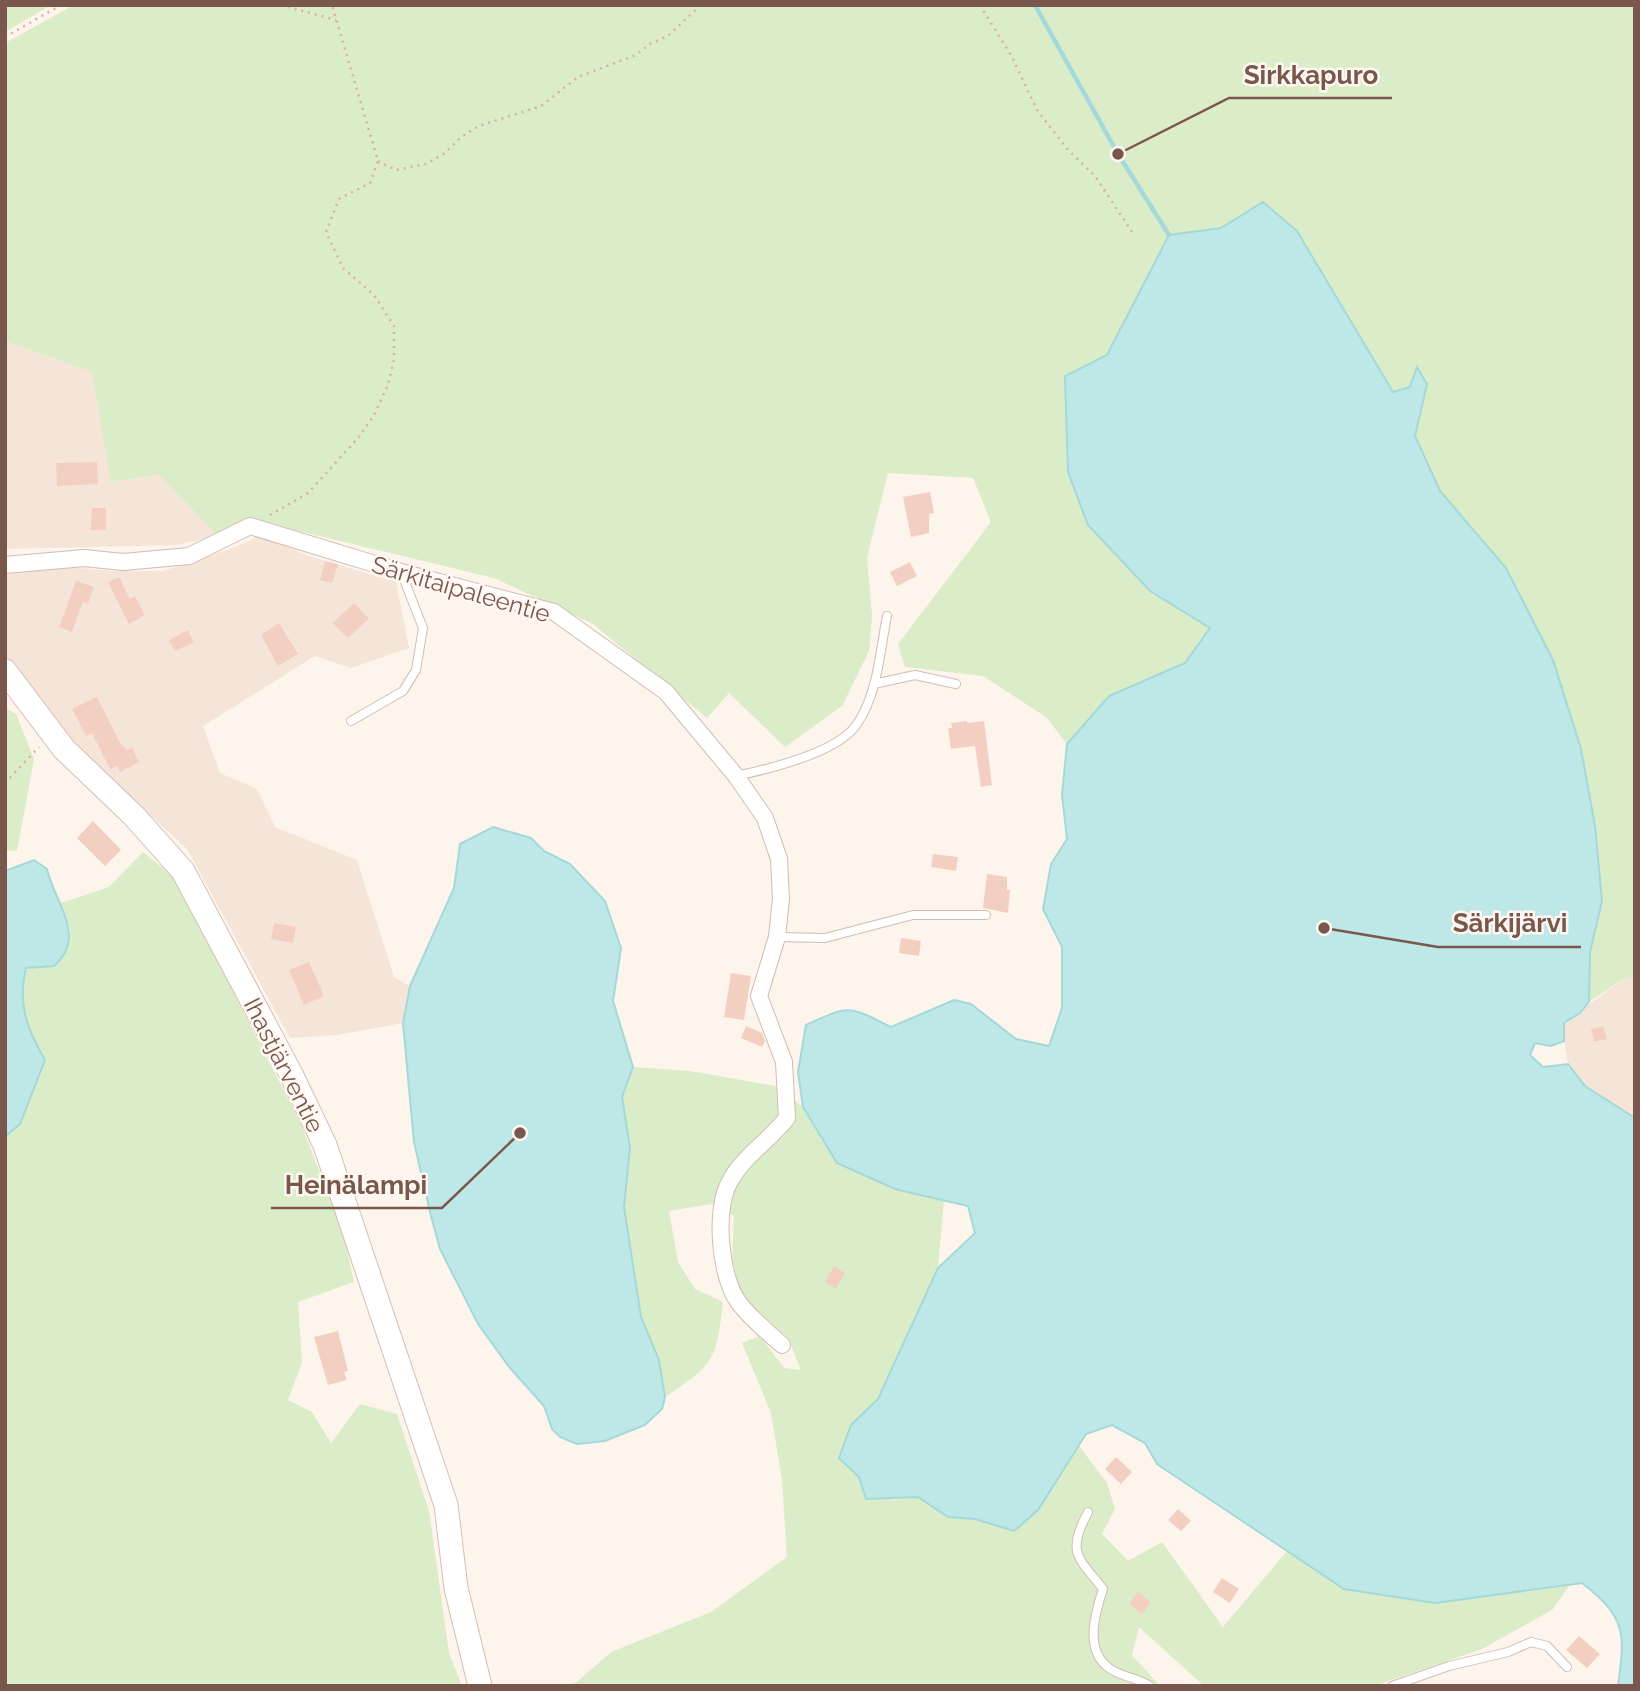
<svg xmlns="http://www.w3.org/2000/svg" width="1640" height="1691" viewBox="0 0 1640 1691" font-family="Raleway,sans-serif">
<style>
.residential{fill:#f5e5d9}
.green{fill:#dbecc8}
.water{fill:#bee7e8;stroke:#a4d9da;stroke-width:2}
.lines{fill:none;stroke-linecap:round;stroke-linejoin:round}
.stream{stroke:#a4d9da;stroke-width:4.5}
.building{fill:#f3cfc2}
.lane-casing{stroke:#d3bcb2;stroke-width:10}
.street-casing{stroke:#d3bcb2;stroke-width:18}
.secondary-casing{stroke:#d8bdb2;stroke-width:25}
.path{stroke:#d9b2a4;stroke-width:2.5;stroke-dasharray:2 5;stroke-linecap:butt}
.lane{stroke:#fff;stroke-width:8}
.street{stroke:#fff;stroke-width:16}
.secondary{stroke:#fff;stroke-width:23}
.labels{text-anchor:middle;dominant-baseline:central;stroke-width:5;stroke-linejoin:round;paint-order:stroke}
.street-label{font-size:24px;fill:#7a574c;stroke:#fff8f2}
.leader{fill:none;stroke:#7a574c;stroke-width:2.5}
.callout-dot{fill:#7a574c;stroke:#fff8f2;stroke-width:2.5}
.callout-label{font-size:26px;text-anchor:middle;font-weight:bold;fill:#7a574c;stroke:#fff8f2;stroke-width:5;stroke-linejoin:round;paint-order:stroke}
</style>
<rect width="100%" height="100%" fill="#fdf4eb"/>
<path class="residential" d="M5,341L92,372L112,482L159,475L218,536L176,545L5,549Z
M259,536L309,556L396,582L409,648L351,668L315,656L203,726L220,773L257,789L275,827L357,860L394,977L410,986L403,1023L337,1035L290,1038L187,849L69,740L5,655V571L69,567L112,571H163L233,548Z
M1635,976V1118L1585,1086L1568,1064L1564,1041V1023L1623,979Z"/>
<path class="green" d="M5,5H51L5,32Z
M74,5H1635V976L1623,979L1589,1002L1590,952L1602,901L1595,826L1581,749L1553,660L1506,568L1440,491L1415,436L1427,384L1417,368L1410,387L1394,392L1297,231L1263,203L1221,228L1169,235L1107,355L1150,591L1210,628L1185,663L1109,696L1067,744L1046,717L983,676L905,667L898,644L991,522L973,478L888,473L867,558L872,615L869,651L842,706L785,747L729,693L707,718L593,624L494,578L249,519L218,536L159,475L111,482L92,372L5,341V43Z
M5,708L16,714L34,759L17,851L5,850Z
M143,852L174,877L300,1122L342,1228L354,1282L298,1302L302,1363L288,1400L312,1412L331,1443L360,1404L397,1414L429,1511L449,1653L462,1686H5V1137L20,1124L45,1060C32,1038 7,990 27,966C38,953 57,943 71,932L61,903L109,887Z
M633,1067L690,1071L775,1086L803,1107L837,1163L895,1189L944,1200L938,1268L878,1399L851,1425L892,1500L918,1497L948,1517L975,1519L1014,1531L1038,1510L1079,1446L1107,1483L1115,1509L1102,1534L1128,1561L1162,1542L1223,1627L1287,1551L1344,1589L1527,1592L1570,1585L1552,1610L1482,1649L1374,1686H1204L1139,1627L1132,1655L1160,1686H562L577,1682L611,1652L711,1612L787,1557L782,1480L771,1413L742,1343L760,1336L784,1368L801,1370L788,1338L741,1296L732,1258L734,1216L711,1204L669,1211L678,1262L695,1289L723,1302C716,1361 715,1364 665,1397L659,1360L641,1317L624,1207L630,1149L622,1097Z"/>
<path class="water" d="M1263,202L1297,231L1393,392L1410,387L1417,367L1427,384L1415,436L1440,491L1506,568L1553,660L1581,749L1595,826L1602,901L1590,952L1589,1002L1580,1013L1564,1023V1041L1551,1046L1535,1043L1530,1055L1543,1067L1568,1064L1585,1086L1635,1118V1686H1618C1625,1633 1627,1618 1582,1583L1435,1603L1344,1589L1157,1464L1145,1443L1112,1425L1086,1434L1038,1510L1014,1531L975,1519L948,1517L918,1497L866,1499L859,1477L839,1458L851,1425L878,1399L938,1268L975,1233L968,1206L895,1189L837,1163L803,1107L798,1072L806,1025C850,1005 847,1005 891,1027L954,1000L971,1004L1016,1039L1049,1046L1062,1008V947L1043,909L1051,864L1067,839L1062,795L1067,744L1109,696L1185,663L1210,628L1150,591L1088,525L1068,472L1065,376L1107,355L1169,235L1221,228Z
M493,827L531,838L544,851L570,864L605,901L621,948L613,1001L633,1067L622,1097L630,1148L624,1207L641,1317L659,1360L665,1397L662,1409L645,1425L605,1441L577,1444L560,1437L552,1429L544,1406L510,1368L478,1324L440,1249L431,1216L414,1142L403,1023L410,986L454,888L460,844Z
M34,860L47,869C54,902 88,936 54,966L26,968C17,1003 27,1029 45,1060L20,1124L5,1137V871Z"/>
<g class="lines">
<path class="stream" d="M1035,5L1118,154L1169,235"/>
</g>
<path class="building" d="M97,462L98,484L57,486L56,463Z
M930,492L934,513L929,514V533L911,537L903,497Z
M92,508H106V530H91Z
M325,561L338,564L332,583L320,580Z
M910,562L917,576L897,586L890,572Z
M119,577L130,599L135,596L145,615L129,624L108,582Z
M76,581L94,587L88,604L83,602L72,632L59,627Z
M354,603L369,619L348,638L333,623Z
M279,623L298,654L278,666L261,635Z
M188,630L194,642L175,651L169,640Z
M97,697L120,743L127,750L132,748L139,762L120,772L117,766L110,769L92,733L86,736L72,709Z
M967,721V723L984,721L992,785L981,787L975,746L951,749L948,728H952L951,723Z
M93,821L121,850L105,866L77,838Z
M933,854L958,857L956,871L931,867Z
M987,874L1007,877V890H1010L1008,913L983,908Z
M274,923L296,927L293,943L271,939Z
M901,938L921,941L919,956L899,953Z
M309,962L324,996L304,1005L289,970Z
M731,973L751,976L744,1020L724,1017Z
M746,1026L762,1033L765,1041L762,1047L741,1038Z
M1603,1026L1607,1039L1594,1042L1591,1029Z
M834,1266L845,1273L836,1289L825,1282Z
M338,1331L348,1371L344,1372L347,1380L328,1385L314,1337Z
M1116,1457L1132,1472L1121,1484L1105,1469Z
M1178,1509L1191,1521L1181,1531L1168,1520Z
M1222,1578L1239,1589L1230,1603L1213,1592Z
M1138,1592L1151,1602L1142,1614L1129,1604Z
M1579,1636L1600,1654L1587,1668L1566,1650Z"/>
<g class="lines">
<defs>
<path id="lane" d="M874,684L915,675L956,684
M351,721L403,691L416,670L423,628L401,572
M736,776C769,769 838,753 857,724C878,694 880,650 887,616
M777,937L825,938L913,915H986
M1088,1512C1066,1553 1078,1557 1103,1589C1095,1613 1084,1650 1109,1668C1120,1677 1137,1677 1150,1686
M1392,1686L1449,1666L1508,1652L1531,1642L1547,1646L1567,1667"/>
<path id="street" d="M5,565L84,558L123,562L189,556L250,526L401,572L554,612L666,692L736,776L765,818L779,859L781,899L777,937L759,996L784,1062L787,1118C769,1141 742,1157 729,1183C714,1211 720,1278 739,1303C751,1319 768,1332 782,1345"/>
<path id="secondary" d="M5,671L64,749L134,816L183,871L291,1074L325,1145L446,1505L456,1588L480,1686"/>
</defs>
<use href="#lane" class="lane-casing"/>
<use href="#street" class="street-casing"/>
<use href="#secondary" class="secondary-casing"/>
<path class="path" d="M281,5L336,20
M980,5L1012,57L1037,110L1068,150L1095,176L1134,235
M5,37L61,5
M378,161L396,170L426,164L445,153L461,137L479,126L541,106L578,77L636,55L650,44L668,36L701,5
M270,515L308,493L359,437L374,415L388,385L394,359V326L374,295L343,268L326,232L339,199L370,183L378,161L332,5
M5,783L39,747"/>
<use href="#lane" class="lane"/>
<use href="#street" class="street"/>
<use href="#secondary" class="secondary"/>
</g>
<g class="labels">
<g class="street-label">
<text transform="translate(461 589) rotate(16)">Särkitaipaleentie</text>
<text transform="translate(284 1065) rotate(63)">Ihastjärventie</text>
</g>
</g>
<path class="leader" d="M1118 154L1229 98H1392M1324 928L1438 947H1581M520 1133L442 1208H271"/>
<g class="callout-dot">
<circle cx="1118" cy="154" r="7"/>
<circle cx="1324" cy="928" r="7"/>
<circle cx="520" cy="1133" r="7"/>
</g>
<g class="callout-label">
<text x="1311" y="84">Sirkkapuro</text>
<text x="1510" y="932">Särkijärvi</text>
<text x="356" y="1194">Heinälampi</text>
</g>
<rect width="1640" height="1691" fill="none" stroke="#7a574c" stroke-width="14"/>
</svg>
